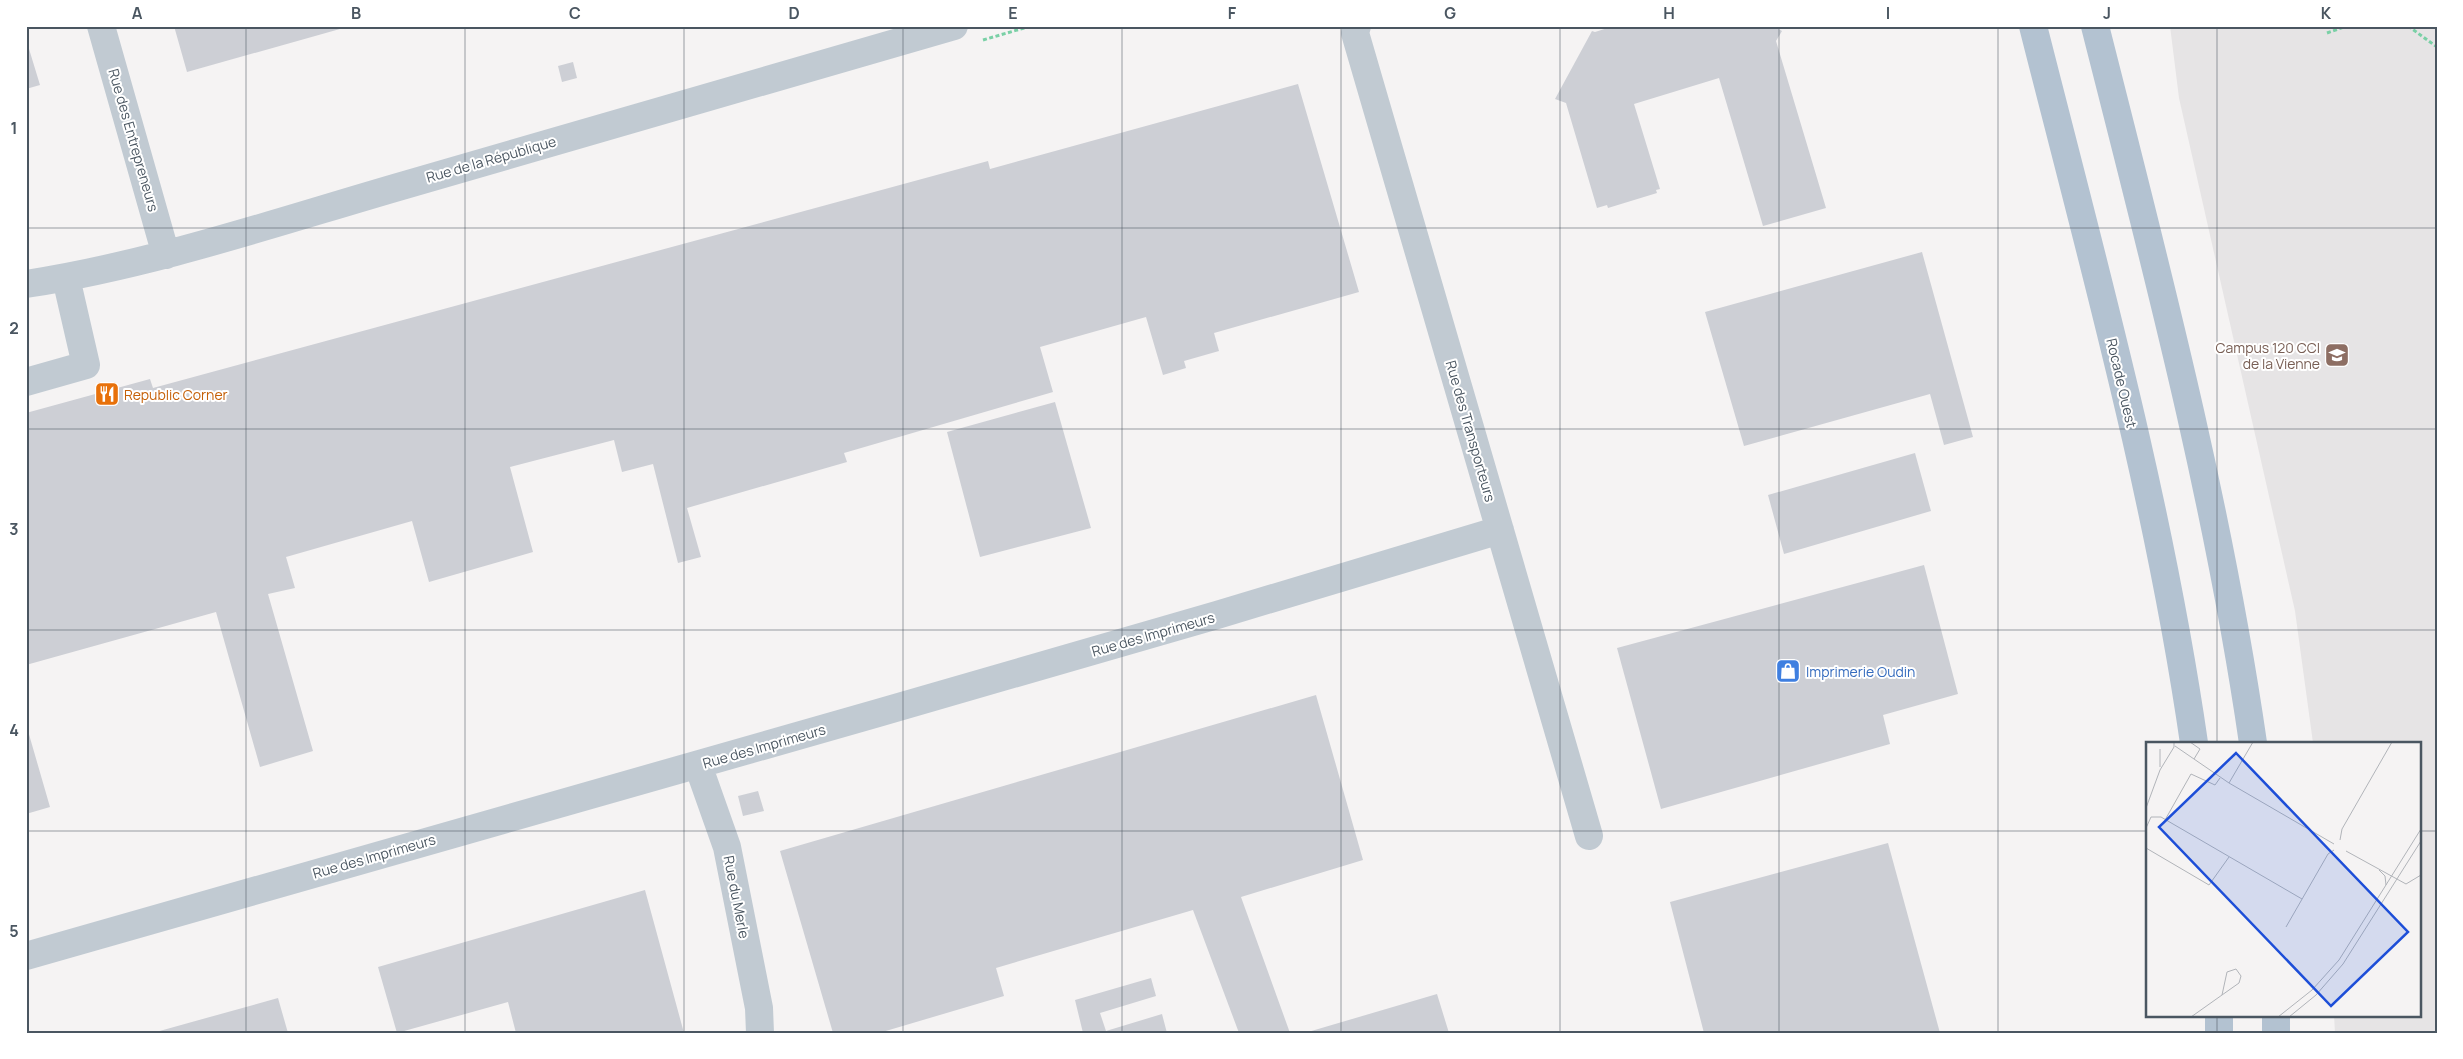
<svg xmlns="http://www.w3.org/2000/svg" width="2463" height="1059" viewBox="0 0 2463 1059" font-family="Manrope,sans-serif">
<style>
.education{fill:#e6e4e5}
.building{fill:#cdcfd5}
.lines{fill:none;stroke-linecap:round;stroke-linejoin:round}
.path{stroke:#7ad0a6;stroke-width:3;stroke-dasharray:4 2.5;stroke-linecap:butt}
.minor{stroke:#c1cad2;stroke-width:28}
.primary{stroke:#b3c2d1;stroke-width:28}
.grid{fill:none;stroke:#4a5661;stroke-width:1;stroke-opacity:0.55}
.labels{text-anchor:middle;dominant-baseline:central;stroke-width:4;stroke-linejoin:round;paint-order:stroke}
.street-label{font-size:14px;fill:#4a5661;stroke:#fff}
.education-label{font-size:14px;fill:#785e54;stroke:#fff;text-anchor:end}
.food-label{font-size:14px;fill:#c56008;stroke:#fff;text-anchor:start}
.shop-label{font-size:14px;fill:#366cbe;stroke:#fff;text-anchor:start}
.inset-road{fill:none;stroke:#b1b4b9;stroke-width:1}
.view{fill:#1d4ed8;fill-opacity:0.15;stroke:#1d4ed8;stroke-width:2.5}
.inset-edge{fill:none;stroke:#4a5661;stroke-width:2.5}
.neatline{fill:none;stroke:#4a5661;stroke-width:2}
.grid-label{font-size:16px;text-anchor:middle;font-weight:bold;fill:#4a5661}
</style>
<rect width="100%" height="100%" fill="#f5f3f3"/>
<path class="education" d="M2170,26H2437V1033H2335L2334,1015H2419V743H2313L2295,611L2179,98Z"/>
<path class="building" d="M174,26H347V27L187,72Z
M1614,26H1774L1782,31L1776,41L1826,208L1763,226L1719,78L1634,104L1660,189L1656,190L1657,193L1608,208L1607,205L1597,208L1566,103L1555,99L1592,31L1595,32Z
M26,39L40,85L26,89Z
M573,62L577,78L562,82L558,66Z
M1298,84L1359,292L1214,333L1219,351L1184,361L1186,368L1163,375L1146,317L1040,347L1053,392L844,453L847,462L687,508L701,557L678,563L653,464L622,472L614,440L510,467L533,552L429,582L412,521L286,557L295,588L268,594L313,751L260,767L216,612L26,665V413L150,379L153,388L988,161L990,169Z
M1922,252L1973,437L1944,445L1930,394L1744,446L1705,312Z
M1055,402L1091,528L980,557L947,432Z
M1915,453L1931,511L1784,554L1768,495Z
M1924,565L1958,694L1883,715L1890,744L1661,809L1617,648Z
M1316,695L1363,860L1241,897L1290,1033H1239L1193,910L996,968L1004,996L879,1033H833L780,851Z
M26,724L50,807L26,814Z
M758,791L764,811L743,816L738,796Z
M1888,843L1940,1033H1704L1670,902Z
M645,890L684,1033H516L508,1002L397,1033L378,967Z
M1151,978L1156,996L1100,1013L1106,1031L1162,1014L1167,1033H1083L1075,1000Z
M1437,994L1449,1033H1308V1032Z
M278,998L288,1033H157L156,1032Z"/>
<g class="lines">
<path class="path" d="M2408,26L2437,47
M2327,33L2347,26
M983,40L1031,26"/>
<path class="minor" d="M101,26L166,255
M1357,26L1355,33L1589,836
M26,284C155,264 280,221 405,185C588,131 771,78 954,26
M26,382L86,365L66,278
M698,765L727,847L759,1008L760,1033
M26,956L878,713L1217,615L1500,530"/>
<path class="primary" d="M2033,26C2093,263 2159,500 2194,743
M2095,26C2155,263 2218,501 2253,743
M2219,1015V1033
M2276,1015V1033"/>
</g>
<path class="grid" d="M246,26V1033M465,26V1033M684,26V1033M903,26V1033M1122,26V1033M1341,26V1033M1560,26V1033M1779,26V1033M1998,26V1033M2217,26V743M26,228H2437M26,429H2437M26,630H2437M26,831H2147M2419,831H2437M2217,1015V1033"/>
<defs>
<symbol id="university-square" viewBox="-11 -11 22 22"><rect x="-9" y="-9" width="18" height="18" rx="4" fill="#8d6e63" stroke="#fff"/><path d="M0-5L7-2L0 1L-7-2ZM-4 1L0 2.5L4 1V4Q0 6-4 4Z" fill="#fff"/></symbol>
<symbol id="restaurant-square" viewBox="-11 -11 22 22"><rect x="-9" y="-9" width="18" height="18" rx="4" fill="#e8710a" stroke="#fff"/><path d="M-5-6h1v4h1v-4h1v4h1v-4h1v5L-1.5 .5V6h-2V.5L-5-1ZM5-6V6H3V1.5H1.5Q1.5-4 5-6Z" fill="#fff"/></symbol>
<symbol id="shop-square" viewBox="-11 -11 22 22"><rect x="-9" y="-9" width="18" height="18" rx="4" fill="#3f7fe0" stroke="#fff"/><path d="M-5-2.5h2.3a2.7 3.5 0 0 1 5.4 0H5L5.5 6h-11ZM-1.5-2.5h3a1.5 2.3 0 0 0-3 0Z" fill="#fff"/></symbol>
</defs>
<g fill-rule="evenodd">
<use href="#university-square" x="2323" y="341" width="28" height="28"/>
<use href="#restaurant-square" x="93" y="380" width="28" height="28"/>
<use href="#shop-square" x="1774" y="657" width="28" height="28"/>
</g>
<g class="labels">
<g class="street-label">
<text transform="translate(134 140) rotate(74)">Rue des Entrepreneurs</text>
<text transform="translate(491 159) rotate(-16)">Rue de la République</text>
<text transform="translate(2122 383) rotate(77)">Rocade Ouest</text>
<text transform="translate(1471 431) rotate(74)">Rue des Transporteurs</text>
<text transform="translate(1153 634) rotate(-16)">Rue des Imprimeurs</text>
<text transform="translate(764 746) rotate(-16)">Rue des Imprimeurs</text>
<text transform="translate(374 856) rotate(-16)">Rue des Imprimeurs</text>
<text transform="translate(737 897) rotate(79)">Rue du Merle</text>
</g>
<g class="education-label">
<text x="2320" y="347">Campus 120 CCI<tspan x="2320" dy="16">de la Vienne</tspan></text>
</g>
<g class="food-label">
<text x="124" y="394">Republic Corner</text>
</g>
<g class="shop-label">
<text x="1806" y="671">Imprimerie Oudin</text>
</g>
</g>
<g transform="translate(2146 742)">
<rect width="275" height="275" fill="#f5f3f3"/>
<path class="inset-road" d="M44,0L54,7L48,17M29,4L83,41L188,102M14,7V25M83,41L107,0M0,66L14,28L28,5V0M19,78L45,32L69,43L74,36M0,86L5,75H15L156,157M194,98L196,87L246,0M0,106L63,143L83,115M200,109L260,142L275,133M233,128L239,134L240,143M140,185L182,112L188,108M45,275L76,253L93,241L95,234L90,227L81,230L76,253M132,275L166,248L193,218L275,87M143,275L170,253L197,222L275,99"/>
<path class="view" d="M90,11L262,190L185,264L13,85Z"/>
<rect width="275" height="275" class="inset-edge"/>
</g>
<rect width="2463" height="1059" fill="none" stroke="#ffffff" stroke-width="55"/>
<rect x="28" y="28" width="2408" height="1004" class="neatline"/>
<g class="grid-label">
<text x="137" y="19">A</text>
<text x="356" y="19">B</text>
<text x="575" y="19">C</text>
<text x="794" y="19">D</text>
<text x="1013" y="19">E</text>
<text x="1232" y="19">F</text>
<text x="1450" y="19">G</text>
<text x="1669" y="19">H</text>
<text x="1888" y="19">I</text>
<text x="2107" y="19">J</text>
<text x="2326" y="19">K</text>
<text x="14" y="134">1</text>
<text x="14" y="334">2</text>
<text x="14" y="535">3</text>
<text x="14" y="736">4</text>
<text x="14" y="937">5</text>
</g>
</svg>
